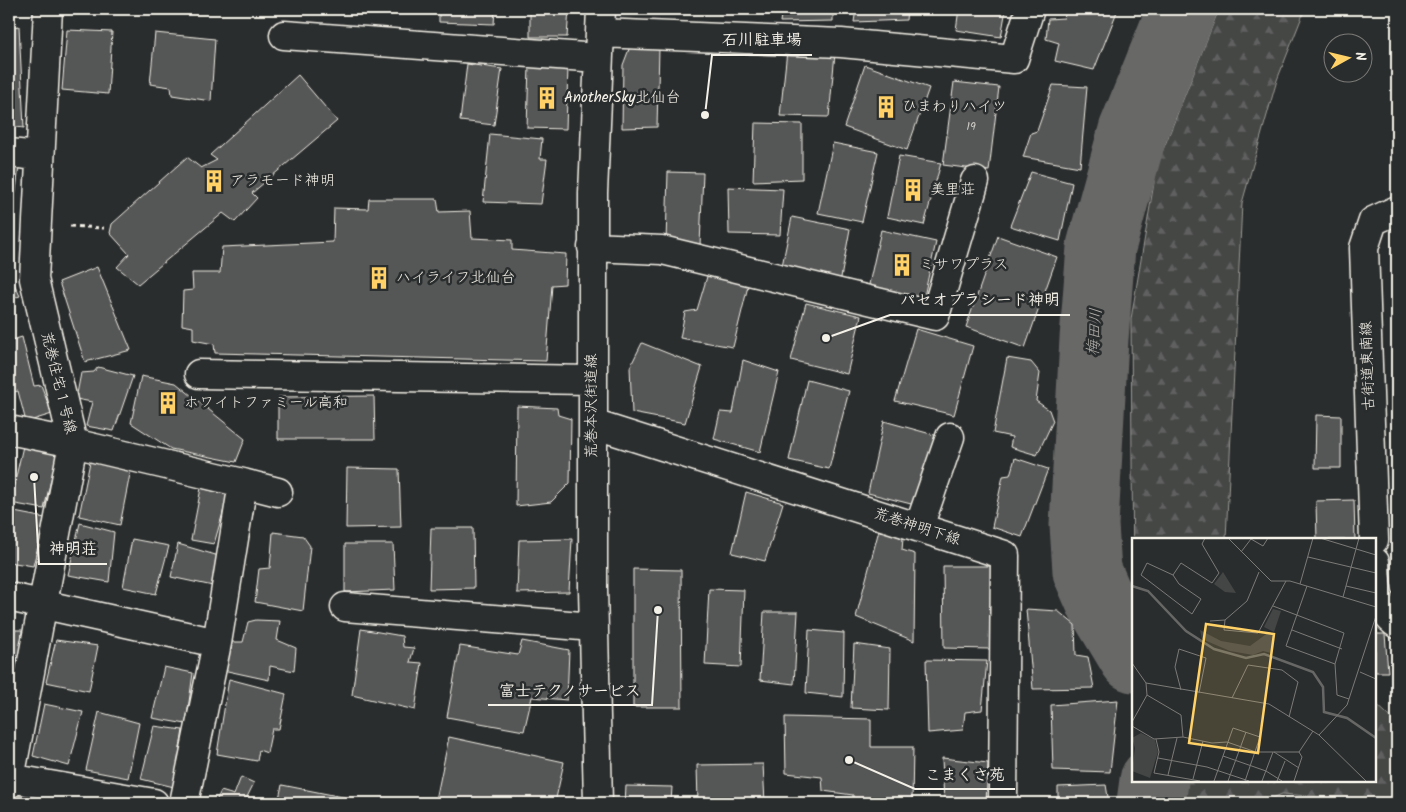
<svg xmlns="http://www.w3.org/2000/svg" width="1406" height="812" viewBox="0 0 1406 812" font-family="Kalam,'Klee One',sans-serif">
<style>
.forest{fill:url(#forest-firs);stroke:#9c9c96}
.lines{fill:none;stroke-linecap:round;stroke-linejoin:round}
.river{stroke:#676866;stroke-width:69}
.building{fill:#555756;stroke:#f4f1e8}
.minor-casing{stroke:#f4f1e8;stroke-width:31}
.path{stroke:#f4f1e8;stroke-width:3;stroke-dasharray:4 4;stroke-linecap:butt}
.minor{stroke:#2a2d2e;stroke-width:28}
.labels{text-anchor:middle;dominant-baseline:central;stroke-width:5;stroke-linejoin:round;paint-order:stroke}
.number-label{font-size:12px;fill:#cccac4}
.poi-label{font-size:15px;fill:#f4f1e8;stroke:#2a2d2e;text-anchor:start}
.street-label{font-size:15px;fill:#f4f1e8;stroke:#2a2d2e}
.water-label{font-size:16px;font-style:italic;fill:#b5b3ae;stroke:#2a2d2e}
.inset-river{fill:none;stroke:#676866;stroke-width:2.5}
.inset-road{fill:none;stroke:#7b7b78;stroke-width:1}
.view{fill:#ffd166;fill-opacity:0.15;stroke:#ffd166;stroke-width:2.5}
.inset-edge{fill:none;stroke:#f4f1e8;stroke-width:2.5}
.leader{fill:none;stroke:#f4f1e8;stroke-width:2}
.callout-dot{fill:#f4f1e8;stroke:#2a2d2e;stroke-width:2}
.callout-label{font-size:16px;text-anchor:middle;font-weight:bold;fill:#f4f1e8;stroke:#2a2d2e;stroke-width:5;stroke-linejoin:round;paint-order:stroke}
</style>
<defs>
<pattern id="forest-firs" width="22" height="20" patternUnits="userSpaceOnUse" patternTransform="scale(1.25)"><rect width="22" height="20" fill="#444645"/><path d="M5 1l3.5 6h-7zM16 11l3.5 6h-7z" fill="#606160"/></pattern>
</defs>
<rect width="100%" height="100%" fill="#2a2d2e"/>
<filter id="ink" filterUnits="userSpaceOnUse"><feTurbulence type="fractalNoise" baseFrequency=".02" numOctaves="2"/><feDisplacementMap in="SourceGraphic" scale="10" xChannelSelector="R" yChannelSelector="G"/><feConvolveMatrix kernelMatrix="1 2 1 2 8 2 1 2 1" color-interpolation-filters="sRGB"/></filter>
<g filter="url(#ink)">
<path class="forest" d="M1219,9H1305L1277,80L1242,203L1226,539L1134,540L1133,595L1131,319L1157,165Z
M1375,703L1397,723V803L1282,794L1261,803H1183L1186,781H1375Z"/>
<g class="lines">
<path class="river" d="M1134,658L1101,603L1087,571L1084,525L1094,339L1101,247L1133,131L1182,9
M1151,803L1154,781"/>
</g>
<path class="building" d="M439,9H495L494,24L439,22Z
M530,9H569L567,37H530Z
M654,9H721V12H654Z
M782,9H833V21L780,22Z
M856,9H907L906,20L854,22Z
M959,9H1006L1001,37L956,30Z
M1067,9H1118L1094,70L1055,61L1059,43L1046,39L1048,19L1064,18Z
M19,26L24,128L9,126V28Z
M67,30L112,32L108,94L62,90Z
M155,33L215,39L211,101L172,95L171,87L150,84Z
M631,44L659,48L657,127L622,128L623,65Z
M787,51L835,53L829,117L780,116Z
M467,64L502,69L494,125L460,121Z
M865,65L929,88L907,150L844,127Z
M529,66L568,67L566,129L527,128Z
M298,75L337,121L252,193L257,198L235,222L223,213L138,284L117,267L129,254L110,233L112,224L187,157L201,168L217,160L210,155Z
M954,82L999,87L989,171L943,165Z
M1053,85L1087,87L1080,167L1023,157L1031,133L1037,131Z
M755,123L802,124V179L753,181Z
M490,134L542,139L540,159H547L541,204L483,202Z
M833,143L878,152L862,222L818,213Z
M899,156L941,163L924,225L887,217Z
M9,164L19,166L12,223H9Z
M668,172L703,173L700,245L666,243Z
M1031,172L1072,183L1060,241L1010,226Z
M728,187L783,189L780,235L729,234Z
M369,199H437L439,212L470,211L472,238L512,240V250L566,254L565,284L552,285L546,361L215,353L214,344L193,340V327L182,325L183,291L193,290L192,273H220L222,247L333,242L334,208L368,209Z
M792,217L850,229L840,283L781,271Z
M881,230L936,242L923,301L868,289Z
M998,236L1057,257L1025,348L966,327Z
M97,267L131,350L85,362L59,282Z
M709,270L749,282L733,347L680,338L685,312L697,310Z
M9,273L20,296L9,299Z
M806,303L861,316L847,374L791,360Z
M916,329L973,346L954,415L895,401Z
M22,337L34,386L41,385L52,414L26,422L18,391L9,393V341Z
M642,343L702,367L685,423L632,413L630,367Z
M1007,358L1031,362L1040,373L1036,401L1049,410L1053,421L1037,455L1010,447L1012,437L993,433Z
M743,360L779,372L760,452L714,439L720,412L733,413Z
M98,367L133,376L114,431L86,426L92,402L76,399L81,373L94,372Z
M141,376L176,383L245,439L236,462L171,449L131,423Z
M807,380L849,391L829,469L789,460Z
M374,396L375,439H278V397Z
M517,406L557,408L558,415L571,419L570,483L551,502L516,506Z
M1316,415L1341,416V468H1315Z
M884,421L938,436L915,505L868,493Z
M23,446L58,451L44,509L10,503Z
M1015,458L1048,469L1022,537L992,527L1003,476L1010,475Z
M90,462L131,469L120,525L79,516Z
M347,468L399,469L401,527L346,528Z
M201,488L228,495L214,544L191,540Z
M746,492L783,503L765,561L732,553Z
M1354,500L1355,540H1317L1316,501Z
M9,511L45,518L33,566L9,562Z
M80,523L114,532L109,582L68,575Z
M431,528H473L474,588L429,589Z
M879,530L903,538L902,550L915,554L914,641L856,617Z
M273,532L303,536L310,546L303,611L255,602L259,569L270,568Z
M132,539L169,546L156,594L123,587Z
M572,539L569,592L517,593L519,540Z
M178,544L219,556L213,586L171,577Z
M345,544H393L395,590L345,592Z
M943,566H991L990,649L944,648Z
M633,569L681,570L682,707H633Z
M709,589L744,590L741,667L705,665Z
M1026,609L1058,611L1075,625L1076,655L1088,657L1094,688L1033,689Z
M764,612H798L794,684L760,680Z
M256,620L280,621L277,640L296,648L294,671L270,666L269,680L223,670L231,642H243L248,622Z
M361,629L402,636L403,647L414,648L410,662L422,663L415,710L352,695Z
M9,630H22L19,679H9Z
M809,630L844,633L843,697L806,693Z
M1375,634H1385L1388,672H1375Z
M56,640L98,646L89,691L46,682Z
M522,641L569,650L567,700L532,697L524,731L447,717L460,646L518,655Z
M854,644L890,649L889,710L851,708Z
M926,660L987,661L982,710L965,712L963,730L928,733Z
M164,667L193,673L186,724L152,718Z
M229,679L286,694L279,729H272L267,753L259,750L257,761L217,754Z
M1118,700L1110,772L1053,770L1051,705Z
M44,704L83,712L69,766L33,756Z
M99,712L139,723L128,778L86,770Z
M785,717L871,719V747H913L912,803H853V795L823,791L822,777L786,773Z
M154,726L183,730L174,787L141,779Z
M449,737L564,762L555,803H450L436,800Z
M942,758L988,763L986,803H944Z
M763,764L765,803H698L697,765Z
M241,777L254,783L244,803H215L221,791L234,795Z
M282,785L373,803H278Z
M1106,785L1109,803H1058V787Z
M626,786L672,787L671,803H625Z"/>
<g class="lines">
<defs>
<path id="minor" d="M600,33L841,43L1014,59L1030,9
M284,35L598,58
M9,153L39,156
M592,247L662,250L935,316L975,181
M199,374L592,380
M593,424L1005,555L1003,803
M9,430L73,443L243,483L217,643L184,803
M243,483L278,492
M919,527L950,437
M1374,540L1364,248L1373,221L1397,210
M1375,562C1376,585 1376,610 1397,624
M9,597L217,643
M345,607L594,627
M9,778L154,803
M9,784L73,443L34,279L48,9
M598,803L593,588V193L601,9"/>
</defs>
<use href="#minor" class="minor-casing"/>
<path class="path" d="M70,226L104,228"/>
<use href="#minor" class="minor"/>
</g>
</g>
<defs>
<symbol id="building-bare" viewBox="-9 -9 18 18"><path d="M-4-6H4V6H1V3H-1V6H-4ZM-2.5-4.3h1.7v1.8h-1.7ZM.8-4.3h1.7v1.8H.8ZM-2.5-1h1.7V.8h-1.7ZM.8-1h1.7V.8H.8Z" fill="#ffd166" stroke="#2a2d2e" stroke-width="2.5" paint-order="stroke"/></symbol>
</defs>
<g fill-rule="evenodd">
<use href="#building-bare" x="531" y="82" width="32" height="32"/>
<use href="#building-bare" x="870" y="91" width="32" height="32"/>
<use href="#building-bare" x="198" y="165" width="32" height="32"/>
<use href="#building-bare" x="897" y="174" width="32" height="32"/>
<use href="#building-bare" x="886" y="249" width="32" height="32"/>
<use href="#building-bare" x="363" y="262" width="32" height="32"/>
<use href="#building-bare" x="152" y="387" width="32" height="32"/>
</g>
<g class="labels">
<g class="number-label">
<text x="971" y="126">19</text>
</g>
<g class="poi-label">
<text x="564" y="98">AnotherSky北仙台</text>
<text x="902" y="107">ひまわりハイツ</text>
<text x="230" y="181">アラモード神明</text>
<text x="930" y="190">美里荘</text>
<text x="919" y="265">ミサワプラス</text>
<text x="396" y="278">ハイライフ北仙台</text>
<text x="184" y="403">ホワイトファミール高和</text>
</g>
<g class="street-label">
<text transform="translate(1368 366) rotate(-92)">古街道東南線</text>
<text transform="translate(58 383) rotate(76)">荒巻住宅１号線</text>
<text transform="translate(592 406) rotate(-90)">荒巻本沢街道線</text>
<text transform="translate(917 527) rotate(18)">荒巻神明下線</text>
</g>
<g class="water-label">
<text transform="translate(1095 332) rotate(-86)">梅田川</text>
</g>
</g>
<g transform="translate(1132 538)">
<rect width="244" height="244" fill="#2a2d2e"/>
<path d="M91,34L104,55L93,54L82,46ZM141,71L149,73L142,94L132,89ZM9,195L23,202L26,214L18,240L0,233L3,210L0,200Z" fill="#444645"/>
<path d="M68,92L89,103L118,108L137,94L142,96L141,111L139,115L131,113L121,117L98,113L70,101Z" fill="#444645"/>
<path class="inset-river" d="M0,48L16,53L54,93L82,111L114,120L132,116L181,134L191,149L192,174L215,180L244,200"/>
<path class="inset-road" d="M96,0L139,43H158L244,69M188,0L244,17M109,14L119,1L131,8L136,0M176,19L244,35M127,34L115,63L93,82L92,92L126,95L154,43M41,37L15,25L9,37L60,76L69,61L47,46L41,37L49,25L80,45L87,35L70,6L73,0M168,46L181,0M175,48L154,108L203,126L205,157L217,161M214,48L244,55M211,59L227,0M141,68L212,95L203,126M78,83L93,82M160,92L210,111M0,125L14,145L137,166L187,197L234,243M228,134L244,141M49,152L43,129L47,111L74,120L67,155M15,157L49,177L51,199M100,160L116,127L150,132L166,144L157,179M0,184L15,157L14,145M0,188L22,201L51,199L80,205L95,204L124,214H167L181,193M187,197L215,167L244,78M24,201L27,214L22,235L68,243M142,214L167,230M91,218L134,233L150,243M26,220L75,229L117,243M36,237L45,200M61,241L71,203M82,243L101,190L128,199L113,243M96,243L114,194M130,243L141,214M145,243L153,223M162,243L170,219L167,214"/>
<path class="view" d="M74,86L142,96L126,215L57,205Z"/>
<rect width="244" height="244" class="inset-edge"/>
</g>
<path class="leader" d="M705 115L712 55H812M826 338L890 315H1070M34 477L39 564H107M658 610L652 705H488M849 760L915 789H1015"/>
<g class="callout-dot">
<circle cx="705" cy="115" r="5"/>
<circle cx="826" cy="338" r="5"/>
<circle cx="34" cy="477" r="5"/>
<circle cx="658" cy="610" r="5"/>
<circle cx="849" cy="760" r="5"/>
</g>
<g class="callout-label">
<text x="762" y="45">石川駐車場</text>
<text x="980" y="305">パセオプラシード神明</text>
<text x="73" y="554">神明荘</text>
<text x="570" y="696">富士テクノサービス</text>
<text x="965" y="780">こまくさ苑</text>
</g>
<rect width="1406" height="812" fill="none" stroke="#2a2d2e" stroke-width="30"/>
<rect x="15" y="15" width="1376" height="782" fill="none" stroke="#f4f1e8" stroke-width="2" filter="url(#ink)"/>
<g transform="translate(1348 58) rotate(82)"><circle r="24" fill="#2a2d2e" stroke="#7b7b78"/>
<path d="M0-4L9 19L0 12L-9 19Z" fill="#ffd166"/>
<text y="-8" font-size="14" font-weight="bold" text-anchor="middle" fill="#f4f1e8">N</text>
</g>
</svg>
